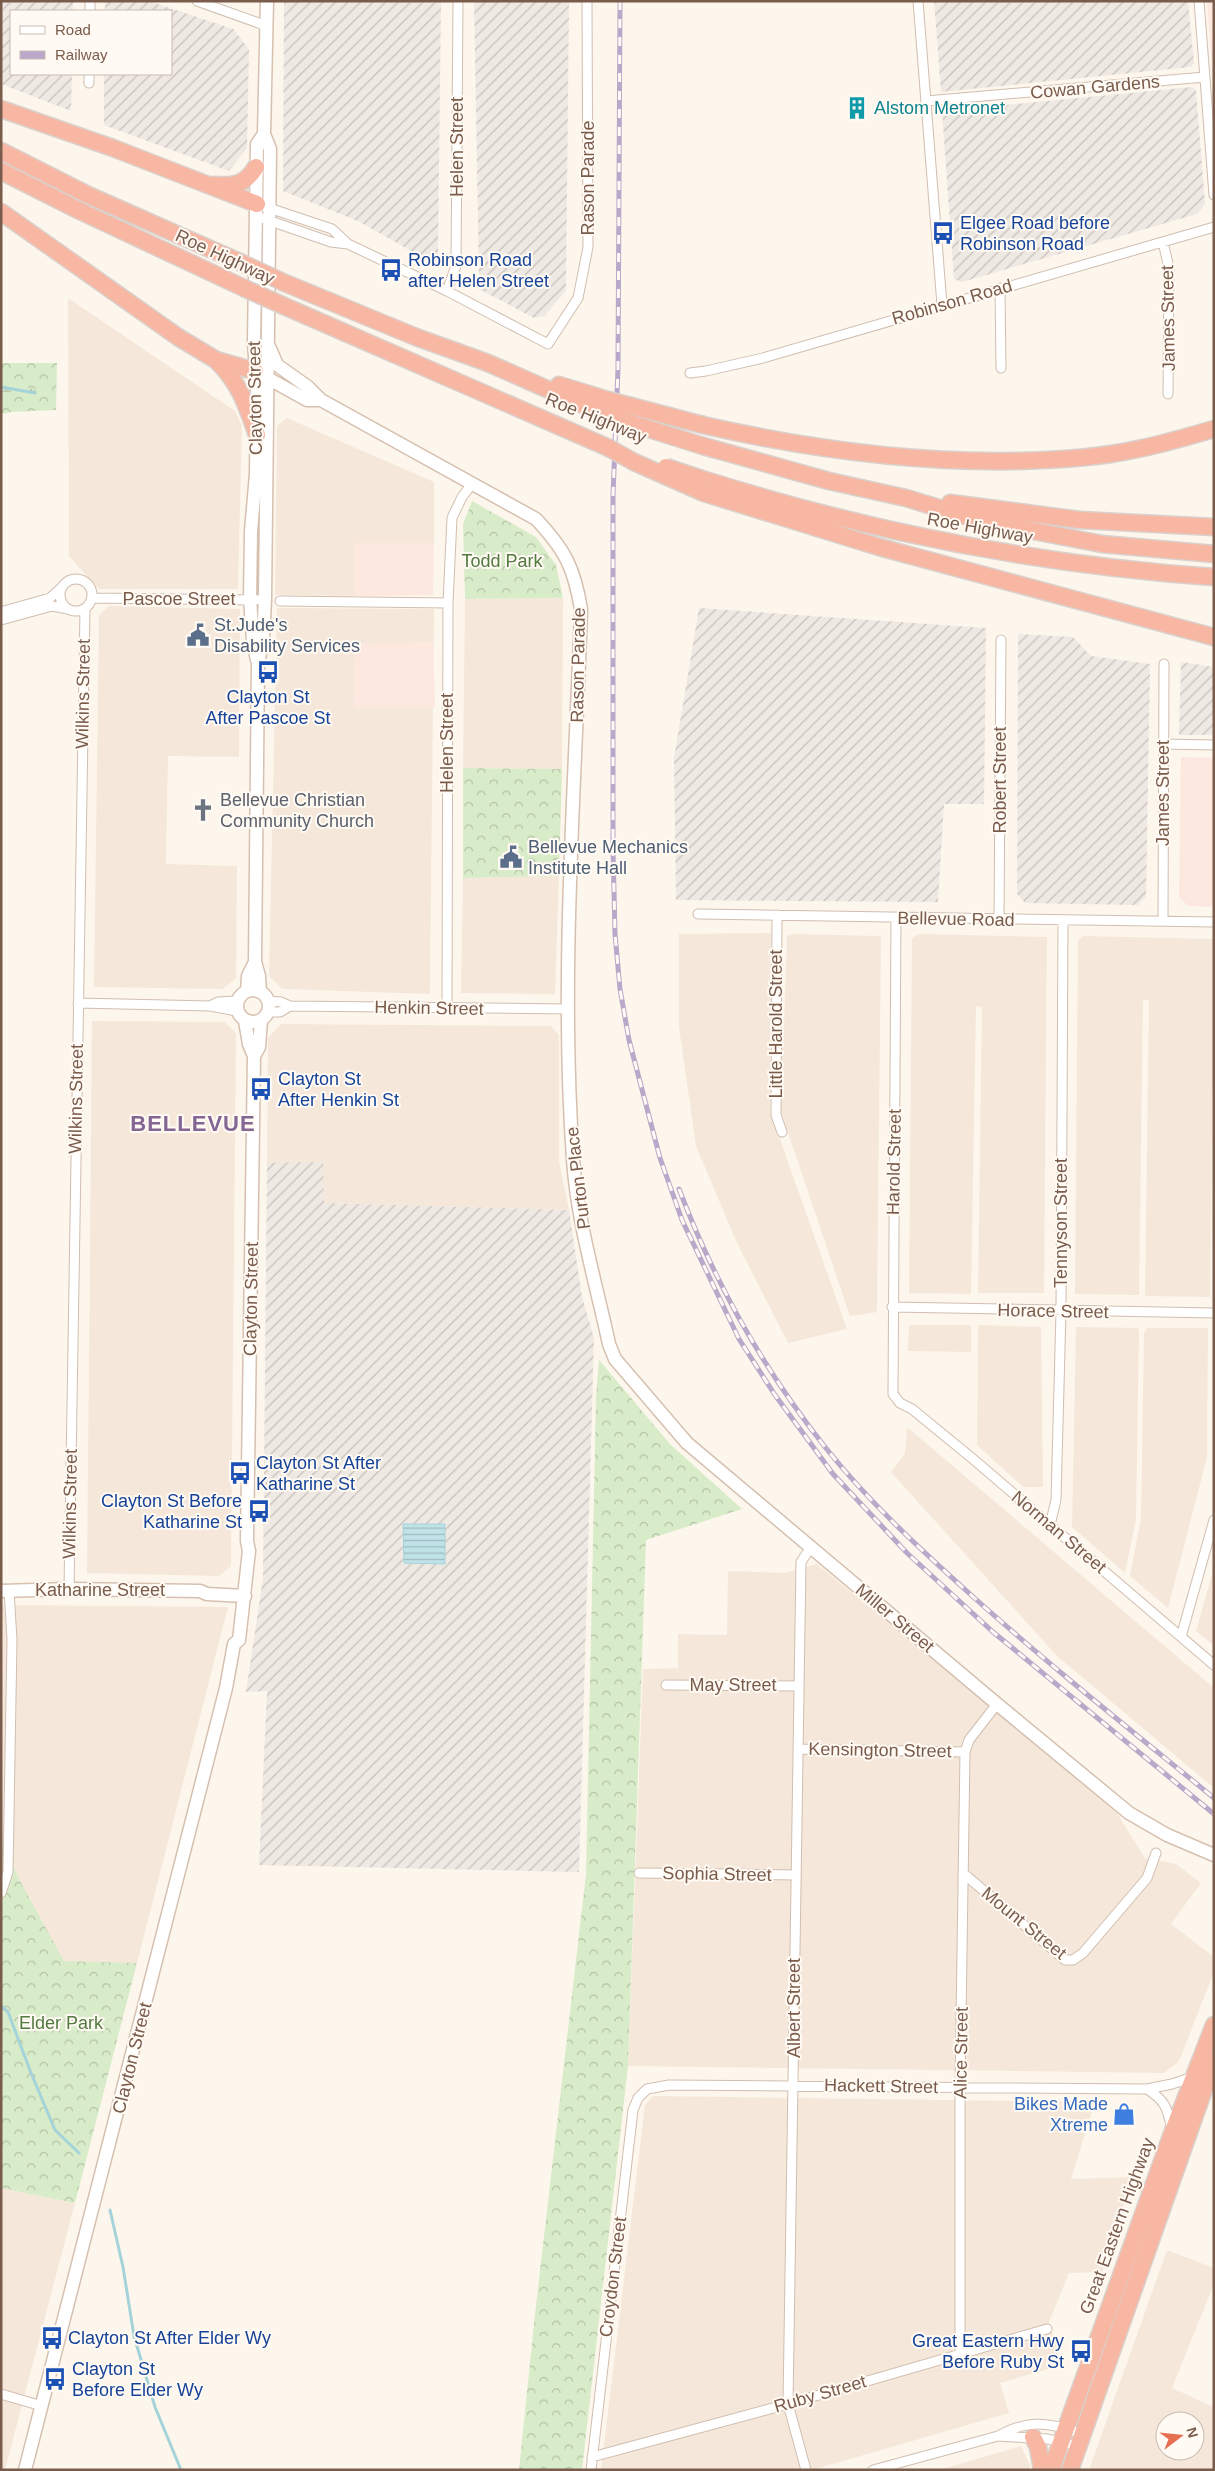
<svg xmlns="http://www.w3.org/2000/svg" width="1215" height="2471" viewBox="0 0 1215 2471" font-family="Arial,sans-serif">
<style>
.residential{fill:#f5e8da;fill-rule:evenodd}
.commercial{fill:#fde8e0}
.industrial{fill:url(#industrial-furrows)}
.forest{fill:url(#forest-crowns)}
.wetland{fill:url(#wetland-marsh)}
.water{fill:url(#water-rules);stroke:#a5d3da}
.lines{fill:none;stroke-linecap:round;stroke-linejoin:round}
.stream{stroke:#a5d3da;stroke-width:3}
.street-casing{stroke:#d1beb0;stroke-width:11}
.secondary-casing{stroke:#d6c0b0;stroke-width:15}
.highway-casing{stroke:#dad1cd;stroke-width:19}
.street{stroke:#fff;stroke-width:9}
.secondary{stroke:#fff;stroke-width:12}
.highway{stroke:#f7b7a3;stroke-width:16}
.rail-casing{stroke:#b9a8c9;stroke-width:5}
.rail{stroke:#fffaf3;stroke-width:3;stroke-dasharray:9;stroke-linecap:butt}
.highway-bridge-casing{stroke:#dad1cd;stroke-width:19;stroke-linecap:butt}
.highway-bridge{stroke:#f7b7a3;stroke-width:16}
.labels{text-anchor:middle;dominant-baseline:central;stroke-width:4;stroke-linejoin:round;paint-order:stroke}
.street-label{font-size:18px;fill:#7a5c4d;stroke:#fffaf3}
.culture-label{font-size:18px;fill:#0d838f;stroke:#fffaf3;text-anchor:start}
.transit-label{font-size:18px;fill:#164399;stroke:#fffaf3;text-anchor:start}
.park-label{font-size:18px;fill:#537a41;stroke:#fffaf3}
.service-label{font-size:18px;fill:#4e5e75;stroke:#fffaf3;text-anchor:start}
.worship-label{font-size:18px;fill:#5b616d;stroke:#fffaf3;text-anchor:start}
.shop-label{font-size:18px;fill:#366cbe;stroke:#fffaf3;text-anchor:end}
.district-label{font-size:22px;font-weight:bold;letter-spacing:1px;fill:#846695;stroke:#fffaf3}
</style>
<defs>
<pattern id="industrial-furrows" width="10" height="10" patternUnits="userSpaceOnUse" patternTransform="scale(1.25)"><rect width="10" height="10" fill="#efe9e4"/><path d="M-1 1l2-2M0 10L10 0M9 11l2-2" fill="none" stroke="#c7c0bb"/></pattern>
<pattern id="forest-crowns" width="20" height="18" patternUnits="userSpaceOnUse" patternTransform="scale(1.25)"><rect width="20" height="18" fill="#d8ecc9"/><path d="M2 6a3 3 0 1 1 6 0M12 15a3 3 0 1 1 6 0" fill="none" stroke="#b4c2a5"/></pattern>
<pattern id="wetland-marsh" width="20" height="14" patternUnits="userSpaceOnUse" patternTransform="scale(1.25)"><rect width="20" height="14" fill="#d8ecc9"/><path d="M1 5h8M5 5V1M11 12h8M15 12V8" fill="none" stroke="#b4c2a5"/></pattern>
<pattern id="water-rules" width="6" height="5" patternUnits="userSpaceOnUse" patternTransform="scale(1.25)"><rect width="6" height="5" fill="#bfe3e8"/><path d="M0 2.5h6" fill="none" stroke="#a0bbbe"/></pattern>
</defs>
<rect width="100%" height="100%" fill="#fdf6ec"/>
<path class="residential" d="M68,298L235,411L242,426L238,589H99L69,556Z
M287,418L434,482V543H354V596L275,595L277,426Z
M563,598L562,769L463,768L465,599Z
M109,606L240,609L239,757L168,756L166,864L237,866L236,978L223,989L94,987L99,615Z
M277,608L434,609L430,994L282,989L269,976Z
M559,876L555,994L461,993L463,878Z
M771,933L770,1111L847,1329L788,1343L737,1243L696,1146L679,1027V934Z
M792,934L881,936L877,1312L850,1316L780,1109L781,1028H784L787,936Z
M919,934L1047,937L1044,1293H978L982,1007L976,1006L971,1294L909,1293L912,938Z
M1083,936L1214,939L1210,1297L1145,1296L1149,1000H1143L1139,1295L1075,1294L1078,940Z
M92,1021L225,1022L236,1033L231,1566L219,1576L87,1573Z
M281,1024L551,1026L559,1035V1161L569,1210L324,1203L267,1163L268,1038Z
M909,1325H971V1352L908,1351Z
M978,1325L1041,1327L1043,1487H1023L977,1445Z
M1076,1327L1138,1328L1139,1333L1136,1519L1125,1573L1072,1527Z
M1147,1328H1208L1207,1457L1168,1608L1130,1576L1141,1518L1144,1333Z
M907,1427L1214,1688V1788L1057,1656L891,1472L905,1454Z
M817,1564L1115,1810L1145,1858L1176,1864L1201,1883L1171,1924L1214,1957V1972L1179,2061L1164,2073L628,2066L643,1669L678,1668V1634L727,1635L728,1571L784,1573Z
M1214,1567V1646L1196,1631Z
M1,1605L228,1607L137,1963L64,1962L19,1879L1,1838Z
M653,2096L1095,2102L1071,2179L1133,2177L1102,2272L1069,2273L1049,2322L1062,2365L1000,2383L1009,2413L812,2470H601L645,2105Z
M1,2188L75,2203L5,2470H1Z
M1167,2250L1214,2268V2284L1172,2388L1214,2407V2470H1089ZM1165,2421H1195V2451H1165Z
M1021,2446L1030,2465L1029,2470H939Z"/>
<path class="commercial" d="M1207,1H1214V98Z
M354,543H434L433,595L354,596Z
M433,642L435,707L354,708L355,644Z
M1181,757L1214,758V907L1188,906L1179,897Z"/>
<path class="industrial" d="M1,1H73V11H11V74H72L71,111L1,84Z
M105,1H149L233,29L249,49L247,148L229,171L104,125V74H171V11H105Z
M284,1H441L438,254L425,259L360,222L283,191Z
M474,1H569L566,290L545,316L534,318L477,288L479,276Z
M934,1H1188L1194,63L1191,67L941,92Z
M1192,87L1196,90L1205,204L1197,214L962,282L954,279L942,111Z
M699,608L986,628L984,804H944L938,902L676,900L674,758Z
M1018,634L1073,637L1091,656L1150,664L1146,896L1138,905L1025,903L1017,894Z
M1181,662L1214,667V735H1179Z
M323,1162L324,1203L569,1210L582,1297L594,1338L579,1872L259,1865L267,1691L246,1692L263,1578L267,1163Z"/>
<path class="forest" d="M1,363H57L56,410L12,412L1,414Z
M472,501L536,537L556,565L563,598L465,599L463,524Z
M463,768L562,769L559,876L463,878Z
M599,1360L670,1444L742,1509L646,1540L628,2066L582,2470H519L535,2314L586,1874L596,1398Z
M1,1838L19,1879L64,1961L137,1963L75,2203L1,2188Z"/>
<path class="wetland" d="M1,382L39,390L38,396H26L1,392Z"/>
<path class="water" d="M403,1524H445V1564L404,1563Z"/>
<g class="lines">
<path class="stream" d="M1,387L35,393
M1,2006L8,2012L31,2073L55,2130L79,2153
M110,2210L123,2267L134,2336L155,2407L181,2470"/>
<defs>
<path id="street" d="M197,1L267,26
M918,1L942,305
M1199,1L1214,195
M90,11V1
M89,83V74
M926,101L1205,77
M266,207L332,229L348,244L447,291L548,344L578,298L588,247L587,1
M256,216L331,242L348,244
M1163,242L1169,268L1168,394
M1000,288L1001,368
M447,291L456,266L458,1
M690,373L706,371L763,358L1214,227
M60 595a16 16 0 1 1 32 0a16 16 0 1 1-32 0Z
M92,598L265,600
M280,601L448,603
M1,612L50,598L61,588
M1,620L52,606L68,609
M1163,744L1214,745
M698,914L1214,922
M777,915L776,1115L782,1132
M896,918L893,1394L900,1403L912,1409L973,1459L1214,1665
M999,920L1001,640
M1163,921L1164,664
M268,1001L281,1002L290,1006L568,1009
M78,1003L210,1006L237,1011
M210,1006L218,1002L237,1001
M447,1008L448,603L452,518L462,497L472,484
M268,1012H280L290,1006
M892,1307L1214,1313
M1050,1525L1056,1500L1061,1311L1063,920
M69,1589L85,609
M1181,1637L1214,1520
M666,1685L799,1686
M798,1749L965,1752
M639,1873L795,1875
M963,1873L1058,1954L1065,1960H1073L1083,1953L1147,1878L1156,1853
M1,1893L8,1872L12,1640L9,1590
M1147,2089C1166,2101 1167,2108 1172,2129
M960,2354V2087L965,1752L969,1740L997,1704
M1,2394L42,2406
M998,2436L1048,2439L1077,2446
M592,2457L788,2404L1047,2329
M591,2470L633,2110L638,2098L647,2089L669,2085L1147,2089L1172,2084L1193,2077
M806,2470L788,2404L801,1562L811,1547
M873,2470L998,2436C1028,2419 1050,2422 1082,2434"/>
<path id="secondary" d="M267,342L277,365L308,387L321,400L536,519C565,550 574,567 581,609C575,791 560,976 573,1159C577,1221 596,1283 609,1344L615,1359L687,1443L997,1704L1129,1813L1167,1835L1214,1855
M262,375L307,400H321
M257,660L253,641L250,599L251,531L256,474L257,387L254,342L257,144L264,134
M237 1006a16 16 0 1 1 32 0a16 16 0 1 1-32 0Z
M247,991L248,976L255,962
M260,992L259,976L255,962L258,664L263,638L265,600L270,149L264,134L267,1
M254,1056L259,1047L261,1020
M1,1591L69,1589L200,1591L207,1594L245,1596
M25,2470L226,1688L234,1644L239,1640L249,1551L247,1541L254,1056L249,1044L245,1021"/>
<path id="highway" d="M1,109L113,148L257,204
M1,151L88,195L244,264
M1,171L78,210L244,288
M213,185C234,186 244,186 256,167
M1,212L178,337L216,360L255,371
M285,283L416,337L488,363L608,416
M284,306L609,448
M217,361C240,384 246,404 257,435
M559,385L608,400
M703,425C808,449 911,463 1019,461C1057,460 1096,458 1133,450C1160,445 1187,437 1214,429
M703,446L829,481L906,498L982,521L1102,544L1214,554
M702,479C870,532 1037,565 1214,577
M704,493L879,547L1214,637
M950,503L1080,520L1214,527
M1033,2437L1038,2447L1042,2470
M1051,2470L1173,2131L1214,2025
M1070,2470L1214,2061"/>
</defs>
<use href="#street" class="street-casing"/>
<use href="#secondary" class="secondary-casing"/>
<use href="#highway" class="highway-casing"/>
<use href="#street" class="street"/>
<use href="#secondary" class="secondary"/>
<use href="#highway" class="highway"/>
<defs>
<path id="rail" d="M620,1L618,369L613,495V849L615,934L620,989L629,1040L660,1158L682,1220L739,1339L775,1395L833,1474L907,1553L993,1632L1214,1814
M679,1189C714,1281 764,1370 825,1447C868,1501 919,1548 970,1594C1049,1665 1132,1731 1214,1798"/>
</defs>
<use href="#rail" class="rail-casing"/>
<use href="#rail" class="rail"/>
<defs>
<path id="highway-bridge" d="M244,264L285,283
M244,288L284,306
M608,400L703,425
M608,416L703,446
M609,448L634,462L704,493
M666,467L702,479"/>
</defs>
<use href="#highway-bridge" class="highway-bridge-casing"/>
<use href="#highway-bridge" class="highway-bridge"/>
</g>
<defs>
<symbol id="building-bare" viewBox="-9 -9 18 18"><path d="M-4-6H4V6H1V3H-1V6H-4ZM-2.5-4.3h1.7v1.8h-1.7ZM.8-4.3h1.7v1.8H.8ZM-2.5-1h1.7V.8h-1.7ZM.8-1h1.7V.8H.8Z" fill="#0f9aa8" stroke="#fffaf3" stroke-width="2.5" paint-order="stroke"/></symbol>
<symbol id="bus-bare" viewBox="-9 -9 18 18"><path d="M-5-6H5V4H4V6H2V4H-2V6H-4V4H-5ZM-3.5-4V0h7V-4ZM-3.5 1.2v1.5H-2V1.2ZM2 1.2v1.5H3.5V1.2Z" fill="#1a4fb4" stroke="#fffaf3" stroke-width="2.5" paint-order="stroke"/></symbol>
<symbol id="civic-bare" viewBox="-9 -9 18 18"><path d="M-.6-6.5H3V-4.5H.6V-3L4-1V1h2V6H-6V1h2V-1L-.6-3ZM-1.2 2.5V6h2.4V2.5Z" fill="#5c6f8a" stroke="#fffaf3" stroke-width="2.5" paint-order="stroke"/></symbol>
<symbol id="church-bare" viewBox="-9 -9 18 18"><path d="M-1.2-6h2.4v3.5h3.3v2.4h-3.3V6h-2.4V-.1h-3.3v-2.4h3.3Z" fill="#6b7280" stroke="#fffaf3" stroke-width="2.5" paint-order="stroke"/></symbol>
<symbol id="shop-bare" viewBox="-9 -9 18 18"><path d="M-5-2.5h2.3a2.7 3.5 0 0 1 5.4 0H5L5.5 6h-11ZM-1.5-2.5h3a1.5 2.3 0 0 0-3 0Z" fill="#3f7fe0" stroke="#fffaf3" stroke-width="2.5" paint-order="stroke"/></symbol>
</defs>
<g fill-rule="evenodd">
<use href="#building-bare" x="841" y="92" width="32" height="32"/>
<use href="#bus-bare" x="927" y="217" width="32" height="32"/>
<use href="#bus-bare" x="375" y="254" width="32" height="32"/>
<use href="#civic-bare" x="182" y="619" width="32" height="32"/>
<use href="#bus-bare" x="252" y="656" width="32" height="32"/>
<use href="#church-bare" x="187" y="794" width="32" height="32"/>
<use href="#civic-bare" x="495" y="841" width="32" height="32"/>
<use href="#bus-bare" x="245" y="1073" width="32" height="32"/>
<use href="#bus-bare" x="224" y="1457" width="32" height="32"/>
<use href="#bus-bare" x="243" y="1495" width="32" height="32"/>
<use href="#shop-bare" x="1108" y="2098" width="32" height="32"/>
<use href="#bus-bare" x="36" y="2322" width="32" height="32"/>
<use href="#bus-bare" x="1065" y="2335" width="32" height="32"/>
<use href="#bus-bare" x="39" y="2363" width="32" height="32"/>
</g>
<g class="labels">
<g class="street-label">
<text transform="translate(1095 87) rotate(-5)">Cowan Gardens</text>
<text transform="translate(457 147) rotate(-90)">Helen Street</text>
<text transform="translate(588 178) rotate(-90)">Rason Parade</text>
<text transform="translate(225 257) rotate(25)">Roe Highway</text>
<text transform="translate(952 302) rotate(-16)">Robinson Road</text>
<text transform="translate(1168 318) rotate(-91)">James Street</text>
<text transform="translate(255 398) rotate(-91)">Clayton Street</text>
<text transform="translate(596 418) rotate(22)">Roe Highway</text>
<text transform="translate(980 528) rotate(10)">Roe Highway</text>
<text x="179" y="599">Pascoe Street</text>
<text transform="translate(578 665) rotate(-89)">Rason Parade</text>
<text transform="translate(83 694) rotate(-89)">Wilkins Street</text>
<text transform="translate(447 743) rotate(-90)">Helen Street</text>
<text transform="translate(1000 780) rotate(-90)">Robert Street</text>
<text transform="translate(1163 793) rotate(-90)">James Street</text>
<text transform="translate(956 919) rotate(1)">Bellevue Road</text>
<text transform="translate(429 1008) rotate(1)">Henkin Street</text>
<text transform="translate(776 1024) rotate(-90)">Little Harold Street</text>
<text transform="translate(76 1099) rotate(-89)">Wilkins Street</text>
<text transform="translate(894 1162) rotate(-89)">Harold Street</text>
<text transform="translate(578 1178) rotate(-97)">Purton Place</text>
<text transform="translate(1061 1223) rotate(-90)">Tennyson Street</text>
<text transform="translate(251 1299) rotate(-89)">Clayton Street</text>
<text transform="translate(1053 1311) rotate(1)">Horace Street</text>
<text transform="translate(70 1504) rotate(-89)">Wilkins Street</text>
<text transform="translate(1059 1532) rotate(40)">Norman Street</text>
<text x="100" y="1590">Katharine Street</text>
<text transform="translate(895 1618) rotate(40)">Miller Street</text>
<text x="733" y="1685">May Street</text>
<text transform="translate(880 1750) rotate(1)">Kensington Street</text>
<text transform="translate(717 1874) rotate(1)">Sophia Street</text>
<text transform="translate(1024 1923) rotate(39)">Mount Street</text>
<text transform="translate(794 2008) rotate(-90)">Albert Street</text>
<text transform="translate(961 2053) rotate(-89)">Alice Street</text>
<text transform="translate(132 2058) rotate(-76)">Clayton Street</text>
<text transform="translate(881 2086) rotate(1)">Hackett Street</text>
<text transform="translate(1117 2226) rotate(-70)">Great Eastern Highway</text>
<text transform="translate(613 2277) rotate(-83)">Croydon Street</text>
<text transform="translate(820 2394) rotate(-16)">Ruby Street</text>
</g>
<g class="culture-label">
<text x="874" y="108">Alstom Metronet</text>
</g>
<g class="transit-label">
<text x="960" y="223">Elgee Road before<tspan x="960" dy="21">Robinson Road</tspan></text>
<text x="408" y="260">Robinson Road<tspan x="408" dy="21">after Helen Street</tspan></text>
<text x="268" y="697" text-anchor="middle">Clayton St<tspan x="268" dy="21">After Pascoe St</tspan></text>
<text x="278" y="1079">Clayton St<tspan x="278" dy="21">After Henkin St</tspan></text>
<text x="256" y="1463">Clayton St After<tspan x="256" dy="21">Katharine St</tspan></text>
<text x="242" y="1501" text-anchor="end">Clayton St Before<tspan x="242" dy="21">Katharine St</tspan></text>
<text x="68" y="2338">Clayton St After Elder Wy</text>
<text x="1064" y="2341" text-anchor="end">Great Eastern Hwy<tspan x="1064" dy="21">Before Ruby St</tspan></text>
<text x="72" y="2369">Clayton St<tspan x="72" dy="21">Before Elder Wy</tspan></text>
</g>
<g class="park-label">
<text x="502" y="561">Todd Park</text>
<text x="61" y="2023">Elder Park</text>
</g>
<g class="service-label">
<text x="214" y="625">St.Jude's<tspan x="214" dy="21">Disability Services</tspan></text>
<text x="528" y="847">Bellevue Mechanics<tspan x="528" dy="21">Institute Hall</tspan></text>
</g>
<g class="worship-label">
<text x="220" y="800">Bellevue Christian<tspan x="220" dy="21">Community Church</tspan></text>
</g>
<g class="shop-label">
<text x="1108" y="2104">Bikes Made<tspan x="1108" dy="21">Xtreme</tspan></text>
</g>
<g class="district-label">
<text x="193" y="1123">BELLEVUE</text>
</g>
</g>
<rect width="1215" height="2471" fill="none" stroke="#7a5c4d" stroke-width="5"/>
<rect x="10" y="10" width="162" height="65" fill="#fffaf3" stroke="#cabbb1"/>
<rect x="20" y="26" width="25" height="8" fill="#ffffff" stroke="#cabbb1"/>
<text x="55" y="35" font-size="15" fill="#7a5c4d">Road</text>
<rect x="20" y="51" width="25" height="8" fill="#b9a8c9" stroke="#cabbb1"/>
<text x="55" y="60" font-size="15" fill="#7a5c4d">Railway</text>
<g transform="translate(1180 2436) rotate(74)"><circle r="24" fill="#fffaf3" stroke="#cabbb1"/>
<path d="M0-4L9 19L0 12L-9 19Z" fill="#e76f51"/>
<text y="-8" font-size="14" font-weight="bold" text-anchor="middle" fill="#7a5c4d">N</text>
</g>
</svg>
